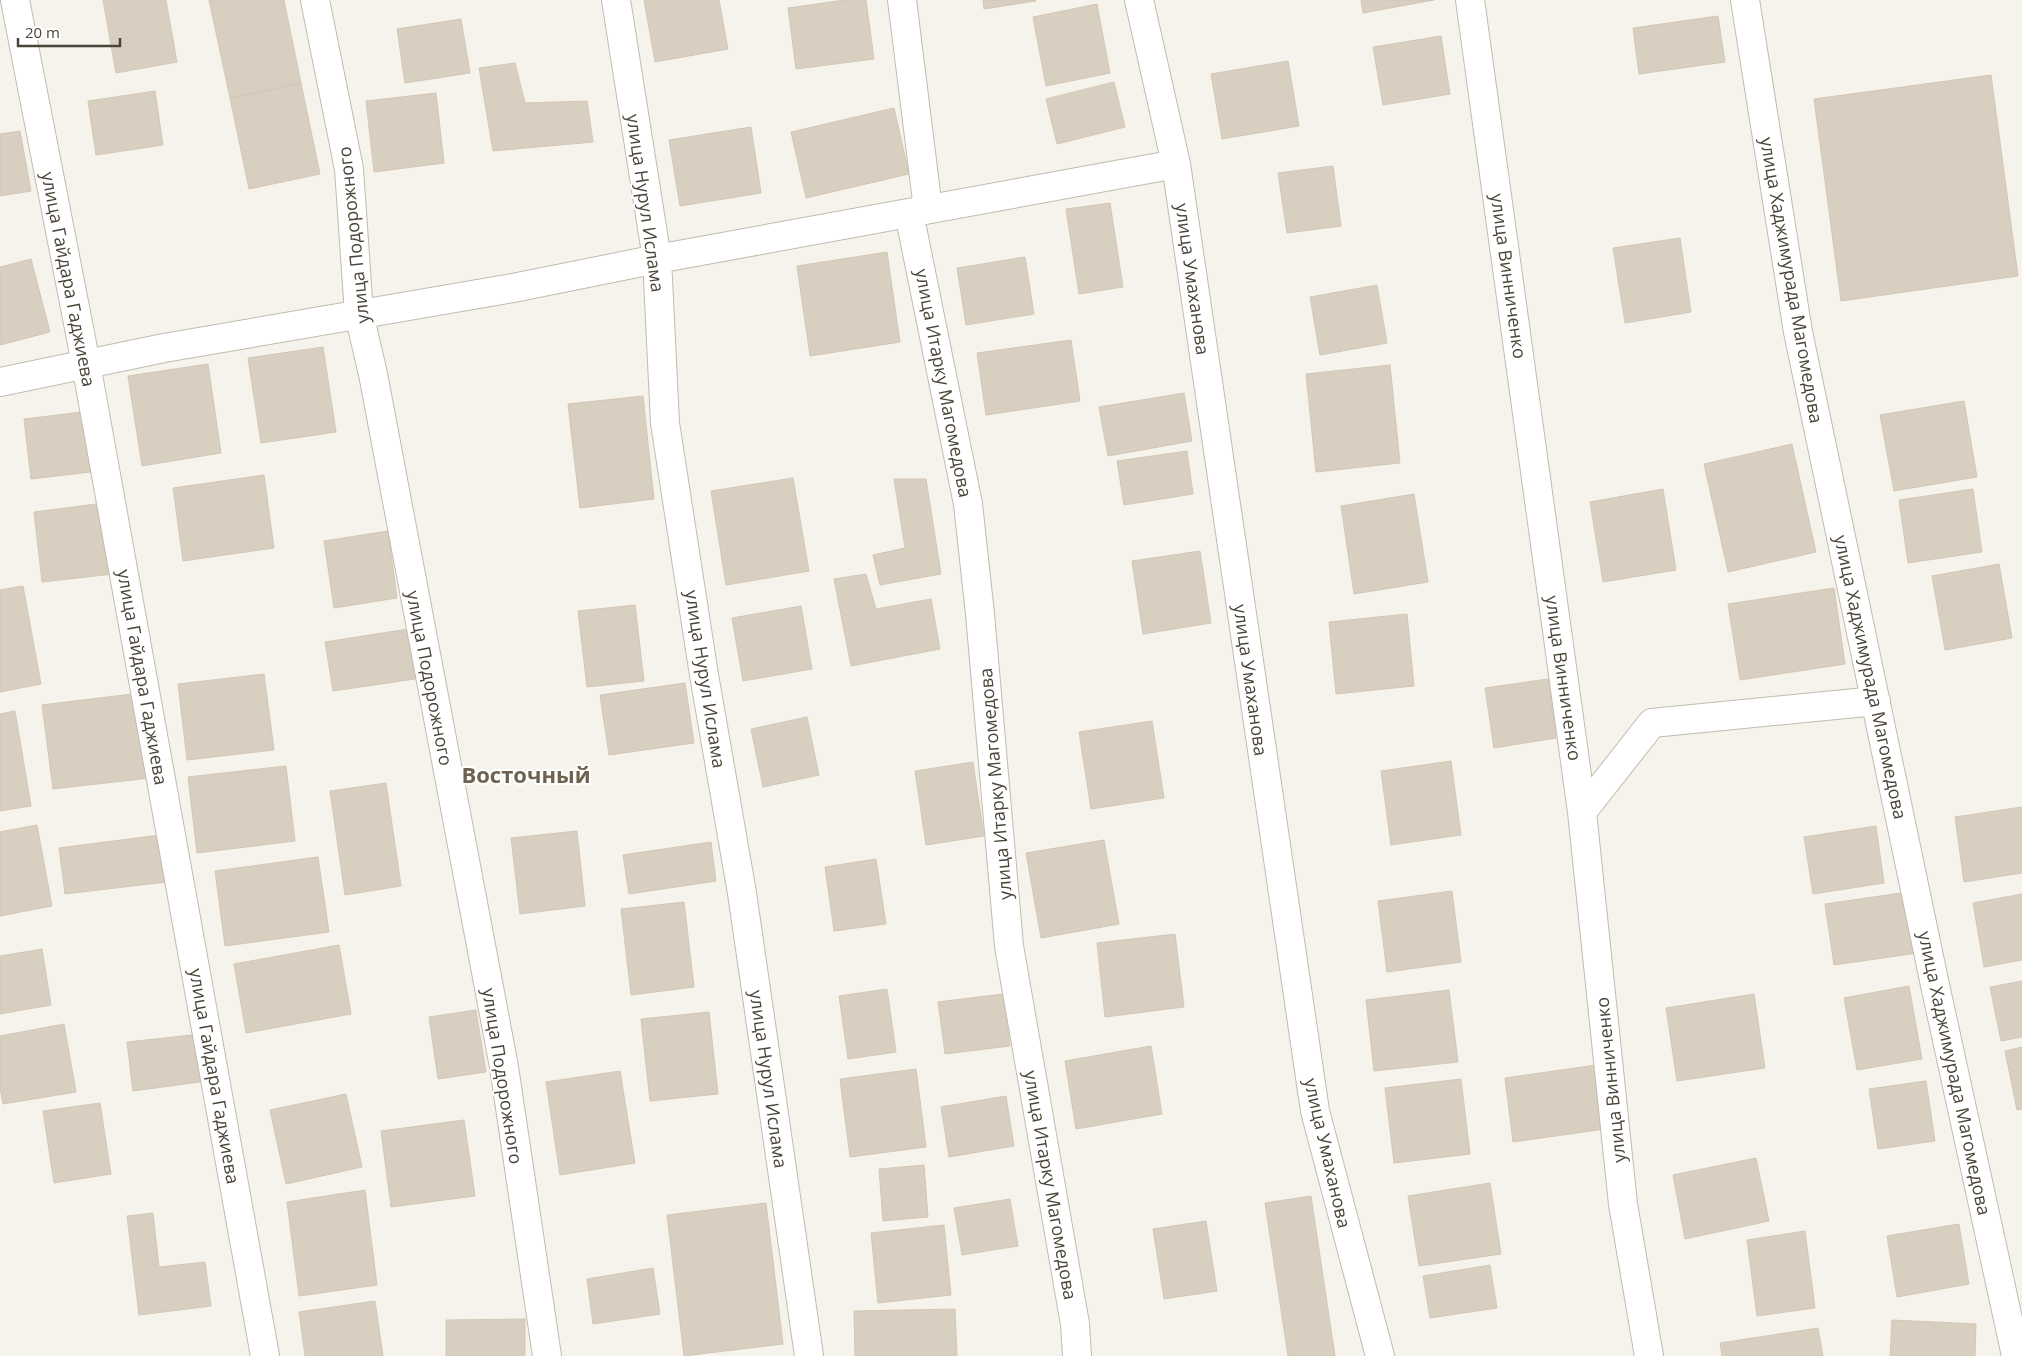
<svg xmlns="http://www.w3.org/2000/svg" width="2022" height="1356" viewBox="0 0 2022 1356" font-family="'Open Sans',sans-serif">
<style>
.building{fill:#d8cfc1;stroke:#d3c7b4}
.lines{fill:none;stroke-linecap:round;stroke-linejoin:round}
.minor-casing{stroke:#c2bbae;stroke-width:30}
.minor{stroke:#fff;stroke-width:28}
.labels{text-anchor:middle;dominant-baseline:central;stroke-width:4;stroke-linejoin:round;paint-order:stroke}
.street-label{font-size:18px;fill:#4b4439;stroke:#fff}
.district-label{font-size:22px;font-weight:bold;fill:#6e6250;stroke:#fff}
</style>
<rect width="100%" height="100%" fill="#f6f3ec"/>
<path class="building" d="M103,0H166L177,62L116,73Z
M209,0H284L301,83L230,98Z
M644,0H719L728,49L655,62Z
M845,0H866L874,59L796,69L788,8Z
M983,0H1035L1036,1L984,9Z
M1361,0H1434L1363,13Z
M1097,4L1110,73L1046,86L1033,17Z
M1718,16L1725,62L1639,74L1633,28Z
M461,19L470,73L405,83L397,29Z
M1441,36L1450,94L1383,105L1373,47Z
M1288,61L1299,126L1222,139L1211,74Z
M515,63L525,103L587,101L593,142L493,151L479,68Z
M1991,75L2018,276L1841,301L1814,99Z
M1114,82L1125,127L1057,144L1046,99Z
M301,83L320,174L249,189L230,98Z
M155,91L163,145L96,155L88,101Z
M436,93L444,163L374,172L366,101Z
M894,108L909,174L806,198L791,132Z
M751,127L761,193L680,206L669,140Z
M20,131L31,191L0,196V134Z
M1333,166L1341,226L1287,233L1278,173Z
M1110,203L1123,287L1079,294L1066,209Z
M1680,238L1691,312L1625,323L1613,248Z
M887,252L900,342L810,356L797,266Z
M1025,257L1034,314L966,325L957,268Z
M31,259L50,332L0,345V267Z
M1377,285L1387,343L1320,355L1310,297Z
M1071,340L1080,401L986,415L977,353Z
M323,347L336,432L261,443L248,358Z
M208,364L221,453L142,466L128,376Z
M1390,365L1400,463L1316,472L1306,374Z
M1184,393L1192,441L1108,456L1099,407Z
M643,396L654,499L580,508L568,404Z
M1964,401L1977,477L1894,491L1880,415Z
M91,411L99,471L31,479L24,419Z
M1792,444L1816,552L1728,572L1704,464Z
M1187,451L1193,494L1124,505L1117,461Z
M264,475L274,548L183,561L173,488Z
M793,478L809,571L726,585L711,491Z
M894,479H926L941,574L880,585L873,555L905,548Z
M1663,489L1676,570L1603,582L1590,502Z
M1973,489L1982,552L1908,563L1899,500Z
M1414,494L1428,582L1354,594L1341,506Z
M104,503L113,574L42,582L34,512Z
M388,531L397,598L334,608L324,541Z
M1200,551L1211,623L1143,634L1132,561Z
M1999,564L2012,638L1945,650L1932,576Z
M866,574L876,609L931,599L940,649L851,666L834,579Z
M23,586L41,684L0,692V590Z
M1834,588L1845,664L1740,680L1728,604Z
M635,605L644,681L587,687L578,611Z
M801,606L812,669L743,681L732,618Z
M1407,614L1414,686L1336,694L1329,622Z
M408,629L415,679L333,691L325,642Z
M264,674L274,750L187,760L178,684Z
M1548,679L1556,738L1494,748L1485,688Z
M685,683L694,743L609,755L600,695Z
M140,693L150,778L53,789L42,705Z
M15,711L31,806L0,811V714Z
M807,717L819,775L763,787L751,729Z
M1152,721L1164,798L1091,809L1079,732Z
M1451,761L1461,835L1391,845L1381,771Z
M973,762L984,836L926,845L915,771Z
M286,766L295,841L197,853L188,777Z
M386,783L401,886L345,895L330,791Z
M2022,807V873L1964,882L1955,817Z
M37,825L52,906L0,916V832Z
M1876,826L1884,883L1813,894L1804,837Z
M577,831L585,906L520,914L511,838Z
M160,835L166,882L65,894L59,848Z
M1104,840L1119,924L1041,938L1026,853Z
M711,842L716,881L629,894L623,855Z
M318,857L329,932L225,946L215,871Z
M876,859L886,924L834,931L825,867Z
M1452,891L1461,962L1387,972L1378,901Z
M1908,892L1918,953L1834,965L1825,904Z
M2022,894V960L1984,967L1973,903Z
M684,902L694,987L631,995L621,909Z
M1175,934L1184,1007L1105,1017L1097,943Z
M339,945L351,1014L246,1033L234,964Z
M42,949L51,1005L0,1014V956Z
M2022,981V1037L2001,1041L1990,987Z
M1909,986L1922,1059L1857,1070L1844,998Z
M887,989L896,1052L848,1059L839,996Z
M1449,990L1458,1062L1374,1071L1366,1000Z
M1003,994L1010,1046L945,1054L938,1002Z
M1754,994L1765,1068L1677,1081L1666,1008Z
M476,1010L486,1072L438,1079L429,1017Z
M709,1012L718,1094L650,1101L641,1019Z
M64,1024L76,1092L3,1104L0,1088V1036Z
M201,1034L207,1081L133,1091L127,1042Z
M1151,1046L1162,1114L1076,1129L1065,1061Z
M2022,1047V1109L2017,1110L2005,1051Z
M1596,1065L1605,1129L1513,1142L1505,1078Z
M916,1069L926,1147L850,1157L840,1079Z
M620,1071L635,1163L560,1175L546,1082Z
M1461,1079L1470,1154L1394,1163L1385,1088Z
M1926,1081L1935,1141L1878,1149L1869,1089Z
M346,1094L362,1167L286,1184L270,1110Z
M1006,1096L1014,1146L949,1157L941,1107Z
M100,1103L111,1174L54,1183L43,1111Z
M464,1120L475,1196L391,1207L381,1131Z
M1756,1158L1769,1221L1685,1239L1673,1175Z
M924,1165L928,1217L883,1221L879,1169Z
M1490,1183L1501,1254L1419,1266L1408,1196Z
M365,1190L377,1285L299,1296L287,1202Z
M1311,1196L1335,1356H1288L1265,1203Z
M1010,1199L1018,1246L962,1255L954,1208Z
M766,1203L783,1344L684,1356L667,1215Z
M153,1213L159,1267L205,1262L211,1306L139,1315L127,1216Z
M1206,1221L1217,1291L1164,1299L1153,1229Z
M1959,1224L1969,1284L1897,1297L1887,1236Z
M944,1225L951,1295L878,1303L871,1233Z
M1805,1231L1815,1308L1757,1316L1747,1240Z
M1490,1265L1497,1308L1430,1318L1423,1276Z
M653,1268L660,1314L593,1324L587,1279Z
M375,1301L383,1356H305L299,1312Z
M955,1309L957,1356H855L854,1311Z
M525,1319V1356H446V1320Z
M1892,1320L1976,1324L1975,1356H1890Z
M1818,1328L1823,1356H1722L1720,1343Z"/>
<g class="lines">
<defs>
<path id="minor" d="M15,0L86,364L265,1356
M315,0L349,169L359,314L373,374L504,1067L547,1356
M616,0L657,259L665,423L704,675L742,893L809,1356
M902,0L928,209
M1139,0L1176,164L1315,1111L1380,1356
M1470,0L1582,812L1623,1204L1649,1356
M1745,0L1798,332L1935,985L2015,1351
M909,213L968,504L980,614L1009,946L1075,1324L1077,1356
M0,382L164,348L513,288L657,259L1176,164
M1582,812L1652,723L1876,701"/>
</defs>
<use href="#minor" class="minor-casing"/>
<use href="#minor" class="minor"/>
</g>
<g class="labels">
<g class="street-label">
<text transform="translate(646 203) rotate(82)">улица Нурул Ислама</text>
<text transform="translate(353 235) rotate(-96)">улица Подорожного</text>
<text transform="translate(1509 276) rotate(82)">улица Винниченко</text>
<text transform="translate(69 279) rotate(79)">улица Гайдара Гаджиева</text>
<text transform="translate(1193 279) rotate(82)">улица Умаханова</text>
<text transform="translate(1792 280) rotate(80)">улица Хаджимурада Магомедова</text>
<text transform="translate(944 383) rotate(79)">улица Итарку Магомедова</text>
<text transform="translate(143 677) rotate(80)">улица Гайдара Гаджиева</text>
<text transform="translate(1871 677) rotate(78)">улица Хаджимурада Магомедова</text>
<text transform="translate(430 678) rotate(79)">улица Подорожного</text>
<text transform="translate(1564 678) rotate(82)">улица Винниченко</text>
<text transform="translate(706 679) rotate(81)">улица Нурул Ислама</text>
<text transform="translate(1251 680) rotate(82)">улица Умаханова</text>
<text transform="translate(995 784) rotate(-95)">улица Итарку Магомедова</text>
<text transform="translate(1955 1073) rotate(78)">улица Хаджимурада Магомедова</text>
<text transform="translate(215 1076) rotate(80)">улица Гайдара Гаджиева</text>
<text transform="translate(503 1076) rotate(81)">улица Подорожного</text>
<text transform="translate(769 1079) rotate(82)">улица Нурул Ислама</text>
<text transform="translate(1610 1080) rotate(-96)">улица Винниченко</text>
<text transform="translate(1328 1153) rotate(77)">улица Умаханова</text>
<text transform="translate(1051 1185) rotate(80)">улица Итарку Магомедова</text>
</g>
<g class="district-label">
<text x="526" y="774">Восточный</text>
</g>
</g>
<path d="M18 38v8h102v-8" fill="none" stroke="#4b4439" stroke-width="2.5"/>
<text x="25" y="38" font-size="15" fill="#4b4439" stroke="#ffffff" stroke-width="4" paint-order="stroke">20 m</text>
</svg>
